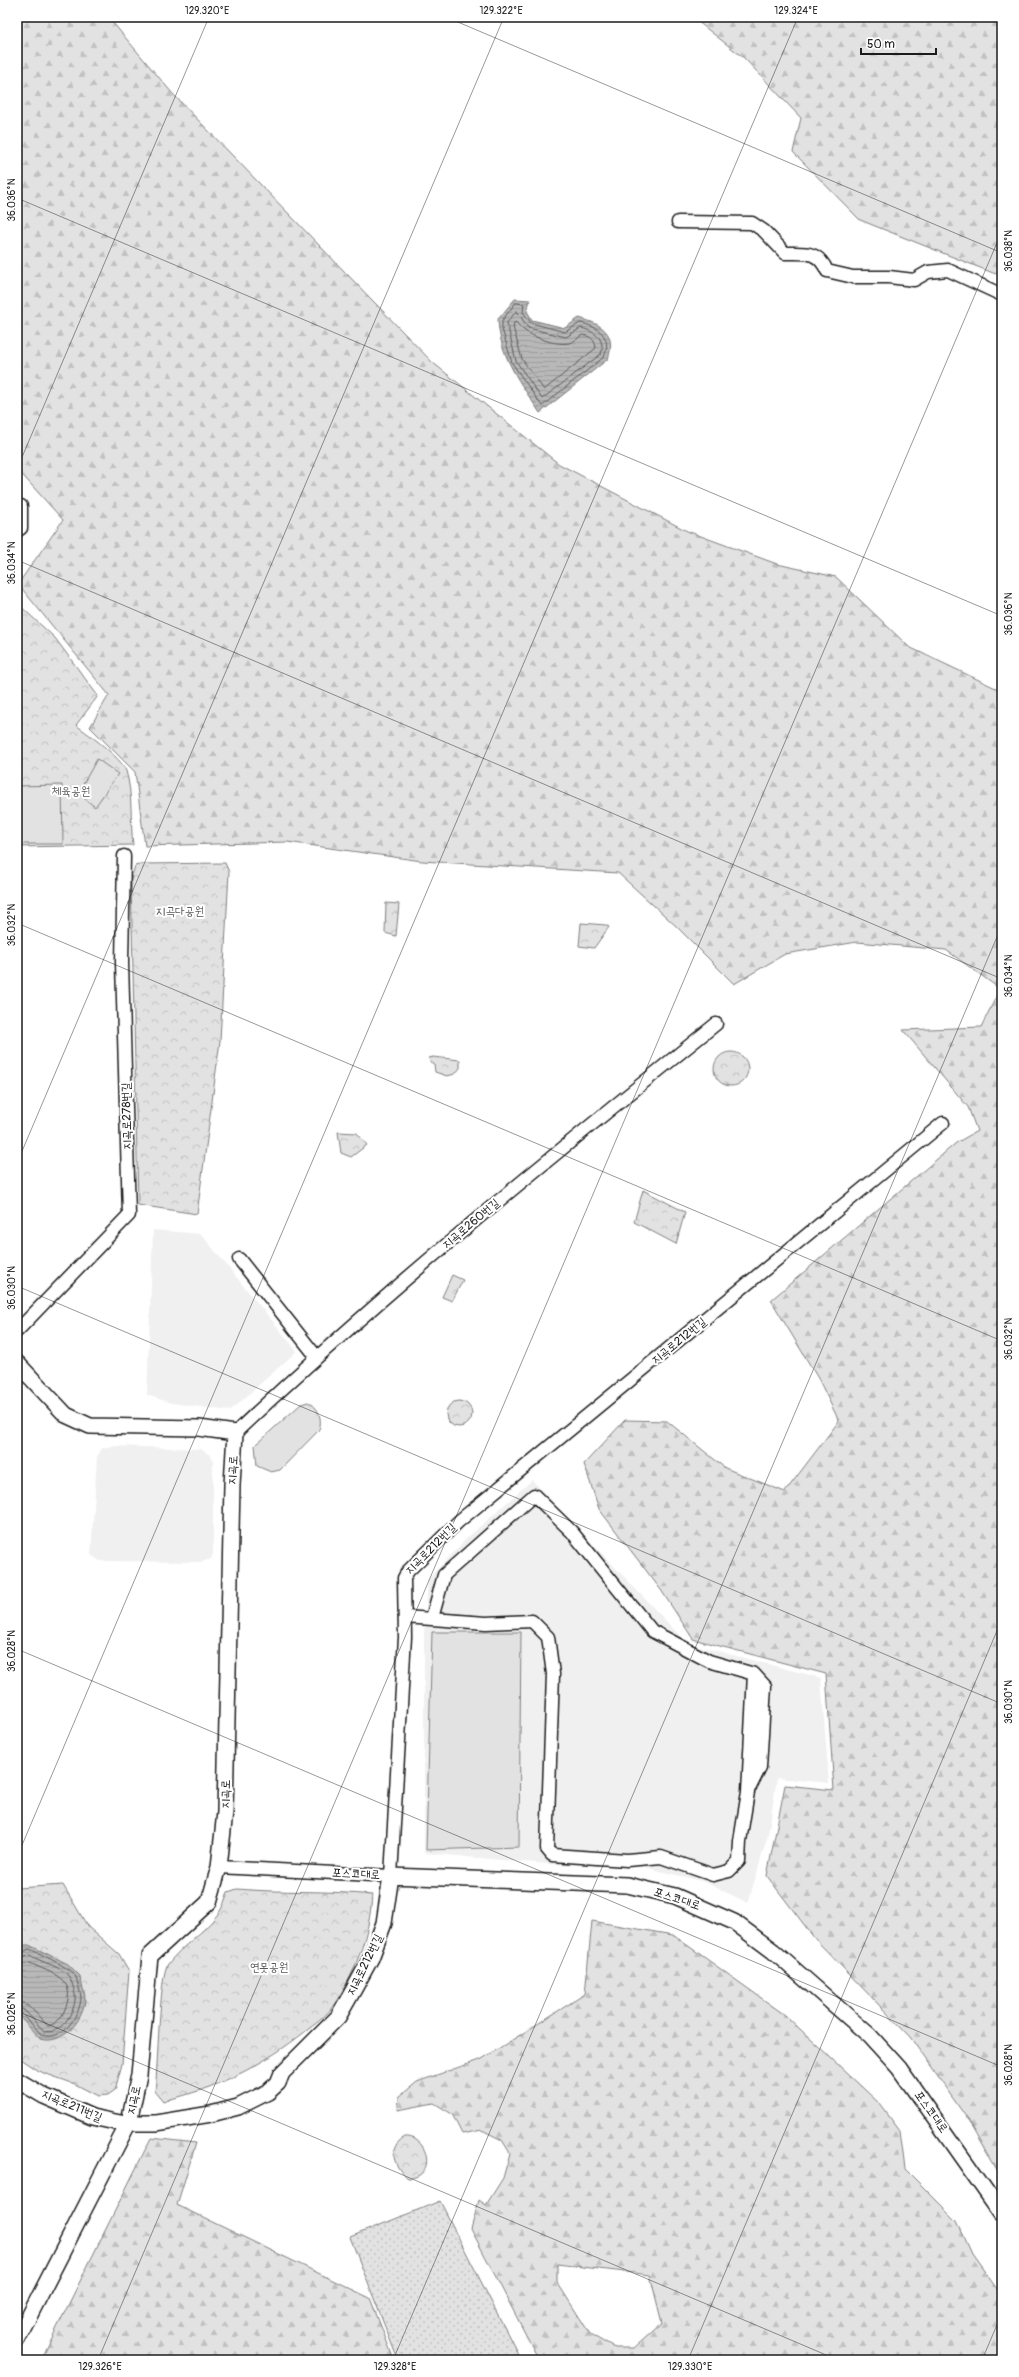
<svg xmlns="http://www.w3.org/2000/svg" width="1019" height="2377" viewBox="0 0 1019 2377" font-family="Pangolin,'Poor Story',sans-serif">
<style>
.built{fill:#f0f0f0}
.grass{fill:url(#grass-dots);stroke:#7f7f7f}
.forest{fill:url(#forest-firs);stroke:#7f7f7f;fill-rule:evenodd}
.park{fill:url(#park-crowns);stroke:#7f7f7f}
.pitch{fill:#e2e2e2;stroke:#7f7f7f}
.water{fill:url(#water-rules);stroke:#7a7a7a}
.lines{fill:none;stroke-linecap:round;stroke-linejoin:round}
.shore{stroke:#5a5a5a;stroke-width:1}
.minor-casing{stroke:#1c1c1c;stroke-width:15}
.major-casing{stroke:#1c1c1c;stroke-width:18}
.minor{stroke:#fff;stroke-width:12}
.major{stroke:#fff;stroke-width:15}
.ticks{fill:none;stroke:#1c1c1c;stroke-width:1;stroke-opacity:0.45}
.labels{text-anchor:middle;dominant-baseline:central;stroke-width:4;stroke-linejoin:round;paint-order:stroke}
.park-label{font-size:12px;fill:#575757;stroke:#fff}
.street-label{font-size:12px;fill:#1c1c1c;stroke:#fff}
.neatline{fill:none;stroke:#1c1c1c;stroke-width:1.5}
.ticks-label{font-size:10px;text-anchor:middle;fill:#1c1c1c}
</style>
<defs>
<pattern id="grass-dots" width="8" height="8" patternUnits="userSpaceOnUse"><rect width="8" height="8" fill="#e2e2e2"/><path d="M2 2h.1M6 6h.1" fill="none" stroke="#c1c1c1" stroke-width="1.8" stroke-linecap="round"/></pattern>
<pattern id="forest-firs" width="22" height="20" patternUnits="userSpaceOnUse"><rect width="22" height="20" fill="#e2e2e2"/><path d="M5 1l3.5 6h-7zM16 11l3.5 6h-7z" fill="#c1c1c1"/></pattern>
<pattern id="park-crowns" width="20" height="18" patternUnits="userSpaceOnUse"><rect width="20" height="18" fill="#e2e2e2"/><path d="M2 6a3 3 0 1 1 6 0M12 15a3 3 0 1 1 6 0" fill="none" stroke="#c1c1c1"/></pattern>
<pattern id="water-rules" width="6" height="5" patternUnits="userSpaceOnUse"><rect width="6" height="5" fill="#b8b8b8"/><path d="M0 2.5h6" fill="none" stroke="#9e9e9e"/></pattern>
</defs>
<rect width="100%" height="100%" fill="#fff"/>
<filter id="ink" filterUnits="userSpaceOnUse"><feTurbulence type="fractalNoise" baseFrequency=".025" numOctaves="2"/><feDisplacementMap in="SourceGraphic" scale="8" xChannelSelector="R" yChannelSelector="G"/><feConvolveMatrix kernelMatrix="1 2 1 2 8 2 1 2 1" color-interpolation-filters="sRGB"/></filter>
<g filter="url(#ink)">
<path class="built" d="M153,1230L201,1234L297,1351L230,1411L171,1403L147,1395Z
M113,1446L201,1449L210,1455L213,1462V1554L211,1559L201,1562L100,1561L91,1555L97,1457L102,1448Z
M532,1480L687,1643L821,1678L829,1783L777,1778L768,1835L748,1903L705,1882L644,1867L546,1864L424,1853V1634L428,1579L466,1539Z"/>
<path class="grass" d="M440,2201L521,2360H398L350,2237Z"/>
<path class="forest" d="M17,17H108L172,93L432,362L559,464L687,531L777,564L836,577L909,647L1002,691V2160L1000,2174L973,2127L910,2037L815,1939L767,1876L785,1785L834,1790L826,1674L693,1639L661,1590L599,1509L584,1464L625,1420L667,1421L725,1468L785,1492L839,1421L819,1380L771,1300L956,1143L977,1131L968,1107L903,1030L981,1027L1000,989L946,950L857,942L785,954L734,984L676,926L618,873L422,861L287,842L145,846L135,772L90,727L109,695L18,584L63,520L17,469Z
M692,17H1002V275L993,273L860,220L793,152L801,118L744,58Z
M592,1921L673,1935L785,2015L880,2104L900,2131L905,2169L957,2221L972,2254L1002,2296V2360H539L471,2229L479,2200L486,2205L503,2178L510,2153L502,2140L482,2130L462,2134L452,2114L434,2103L398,2110L399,2097L417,2082L482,2059L585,1994ZM557,2264L650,2275L662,2323L634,2348H614L590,2334L557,2282Z
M151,2138L196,2143L177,2205L370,2298L394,2360H41Z"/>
<path class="park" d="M17,603L55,638L98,696L76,725C88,734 121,757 126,771C133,794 130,821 133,845L17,847Z
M225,863L229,872L220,1041L197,1214L138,1205L131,879L135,866L143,864Z
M386,903L399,904L396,936L385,933Z
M581,923L606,925L609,927L594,948L579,946Z
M714 1069a17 17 0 1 1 34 0a17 17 0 1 1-34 0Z
M433,1057L460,1060V1068L455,1074L447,1076L435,1072L434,1064L430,1062L429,1058Z
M338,1132L357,1133L367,1145L351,1157L341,1153Z
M643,1190L685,1212L676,1244L634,1222Z
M452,1275L463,1280L452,1301L442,1297Z
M446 1414a13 13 0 1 1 26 0a13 13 0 1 1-26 0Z
M63,1885L88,1927L119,1954L129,1971L122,2064L115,2090L108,2095L98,2096L75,2084L38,2071L17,2057V1888Z
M237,1889C282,1893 327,1890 372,1895C370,1935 354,1977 331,2009C324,2018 315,2024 306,2031C262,2066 218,2088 163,2101L155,2091C158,2070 159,1975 168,1964C182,1945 204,1933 218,1914C223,1908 225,1899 228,1892Z
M405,2137C428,2135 438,2178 408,2178C394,2168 386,2147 405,2137Z"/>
<path class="pitch" d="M97,759L118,774L95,807L78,793Z
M62,785L63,844H17V786Z
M308,1402C318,1406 323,1419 319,1430L280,1470L271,1472L257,1466L255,1445L301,1404Z
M432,1632H521L519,1847L426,1850Z"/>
<path class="water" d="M515,299L530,300L527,311L532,320L565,328L579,318C602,324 617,333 608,359L540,413C521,384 499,356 498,319Z
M24,1945H29L68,1964L80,1976C80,1984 85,1990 85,1998C85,2019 63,2046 40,2039L17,2014V1952Z"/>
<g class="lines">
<path class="shore" d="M516,303L524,304L523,312L531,323L565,332L580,323C598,326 613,337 604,357L542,406L512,363L502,329V321Z
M517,311L528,328L566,337L581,328C594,331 606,339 601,354L542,399L516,361L507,323Z
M517,323C524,335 554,346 569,343C574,342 578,338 582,335C590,336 595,339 596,348L544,390L522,359L513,327L514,323Z
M17,1955L29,1949C39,1953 71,1968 76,1977C77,1981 81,1994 81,1998C80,2016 62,2042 42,2035L22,2014L17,2012
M17,1960L30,1955C41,1963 63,1966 70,1978C72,1983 76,1994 75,1999C75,2012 60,2036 44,2031L24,2010L17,2007
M17,1966L30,1963C52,1974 78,1978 65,2009C62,2017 57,2024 48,2026L28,2005L17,2001"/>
<defs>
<path id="minor" d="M678,222L752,223L764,231L785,253C805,253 818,250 827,271L853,277H889L914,280L928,272L948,270L1002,295
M17,531L21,528V506
M239,1259L316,1356
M17,1331L129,1215L122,962L124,856
M235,1433C388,1288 552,1156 716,1024
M405,1617L486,1623L532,1621L548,1637L553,1674L547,1849L552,1855L627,1860L661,1857L713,1875L729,1871L739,1861L740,1841L748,1792L754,1674
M432,1618L444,1575L534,1495L572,1532L652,1631L709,1661L754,1674L765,1686L760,1767L750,1787
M219,1867L391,1876L405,1637L404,1578L408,1571L459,1521L943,1123"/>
<path id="major" d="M17,1363L66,1415L90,1426L199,1428L235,1433L232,1485L225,1812L219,1867L209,1902L150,1956L139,2075L129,2122L17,2340
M17,2080L44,2096L92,2117L120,2123H156L211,2114L238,2107L268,2092L278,2083L282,2073L338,2017L354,1989L371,1958L384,1923L391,1876L627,1885L675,1896L734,1922L773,1951L870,2036L899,2068L1002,2214"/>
</defs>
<use href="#minor" class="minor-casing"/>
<use href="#major" class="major-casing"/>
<use href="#minor" class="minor"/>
<use href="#major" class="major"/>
</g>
</g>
<path class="ticks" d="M446,17L1002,253M17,198L1002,616M17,469L209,17M17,560L1002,979M17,923L1002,1341M17,1163L504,17M17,1286L1002,1704M17,1649L1002,2067M17,1857L798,17M17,2011L838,2360M98,2360L1002,231M393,2360L1002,925M688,2360L1002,1619M982,2360L1002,2313"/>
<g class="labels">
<g class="park-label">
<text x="71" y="791">체육공원</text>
<text x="180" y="911">지곡다공원</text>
<text x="269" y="1967">연못공원</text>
</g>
<g class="street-label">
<text transform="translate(127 1116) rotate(-91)">지곡로278번길</text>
<text transform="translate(471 1224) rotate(-40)">지곡로260번길</text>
<text transform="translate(679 1341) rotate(-39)">지곡로212번길</text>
<text transform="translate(233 1470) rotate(-87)">지곡로</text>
<text transform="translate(431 1549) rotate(-45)">지곡로212번길</text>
<text transform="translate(226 1794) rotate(-89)">지곡로</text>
<text transform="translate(356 1874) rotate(3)">포스코대로</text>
<text transform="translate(677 1899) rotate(18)">포스코대로</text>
<text transform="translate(365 1965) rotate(-64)">지곡로212번길</text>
<text transform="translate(134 2100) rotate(-78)">지곡로</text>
<text transform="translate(72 2106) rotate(23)">지곡로211번길</text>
<text transform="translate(931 2112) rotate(55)">포스코대로</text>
</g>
</g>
<rect width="1019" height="2377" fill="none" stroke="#fff" stroke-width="44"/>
<path d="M861 48v6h75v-6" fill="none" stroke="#1c1c1c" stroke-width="2"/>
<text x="867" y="48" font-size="12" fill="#1c1c1c" stroke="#ffffff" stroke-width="3" paint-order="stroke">50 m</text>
<rect x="22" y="22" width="975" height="2333" class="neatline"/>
<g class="ticks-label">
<text x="207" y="14">129.320°E</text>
<text x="501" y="14">129.322°E</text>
<text x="796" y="14">129.324°E</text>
<text transform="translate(11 200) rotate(-90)" y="4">36.036°N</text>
<text transform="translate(1008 251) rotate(-90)" y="4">36.038°N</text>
<text transform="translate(11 563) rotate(-90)" y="4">36.034°N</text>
<text transform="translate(1008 614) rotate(-90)" y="4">36.036°N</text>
<text transform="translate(11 925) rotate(-90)" y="4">36.032°N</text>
<text transform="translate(1008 976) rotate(-90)" y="4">36.034°N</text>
<text transform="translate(11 1288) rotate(-90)" y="4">36.030°N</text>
<text transform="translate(1008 1339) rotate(-90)" y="4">36.032°N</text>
<text transform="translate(11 1651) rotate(-90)" y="4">36.028°N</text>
<text transform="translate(1008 1702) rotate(-90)" y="4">36.030°N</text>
<text transform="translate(11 2014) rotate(-90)" y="4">36.026°N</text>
<text transform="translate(1008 2065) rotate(-90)" y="4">36.028°N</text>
<text x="100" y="2370">129.326°E</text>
<text x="395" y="2370">129.328°E</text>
<text x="690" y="2370">129.330°E</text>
</g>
</svg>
